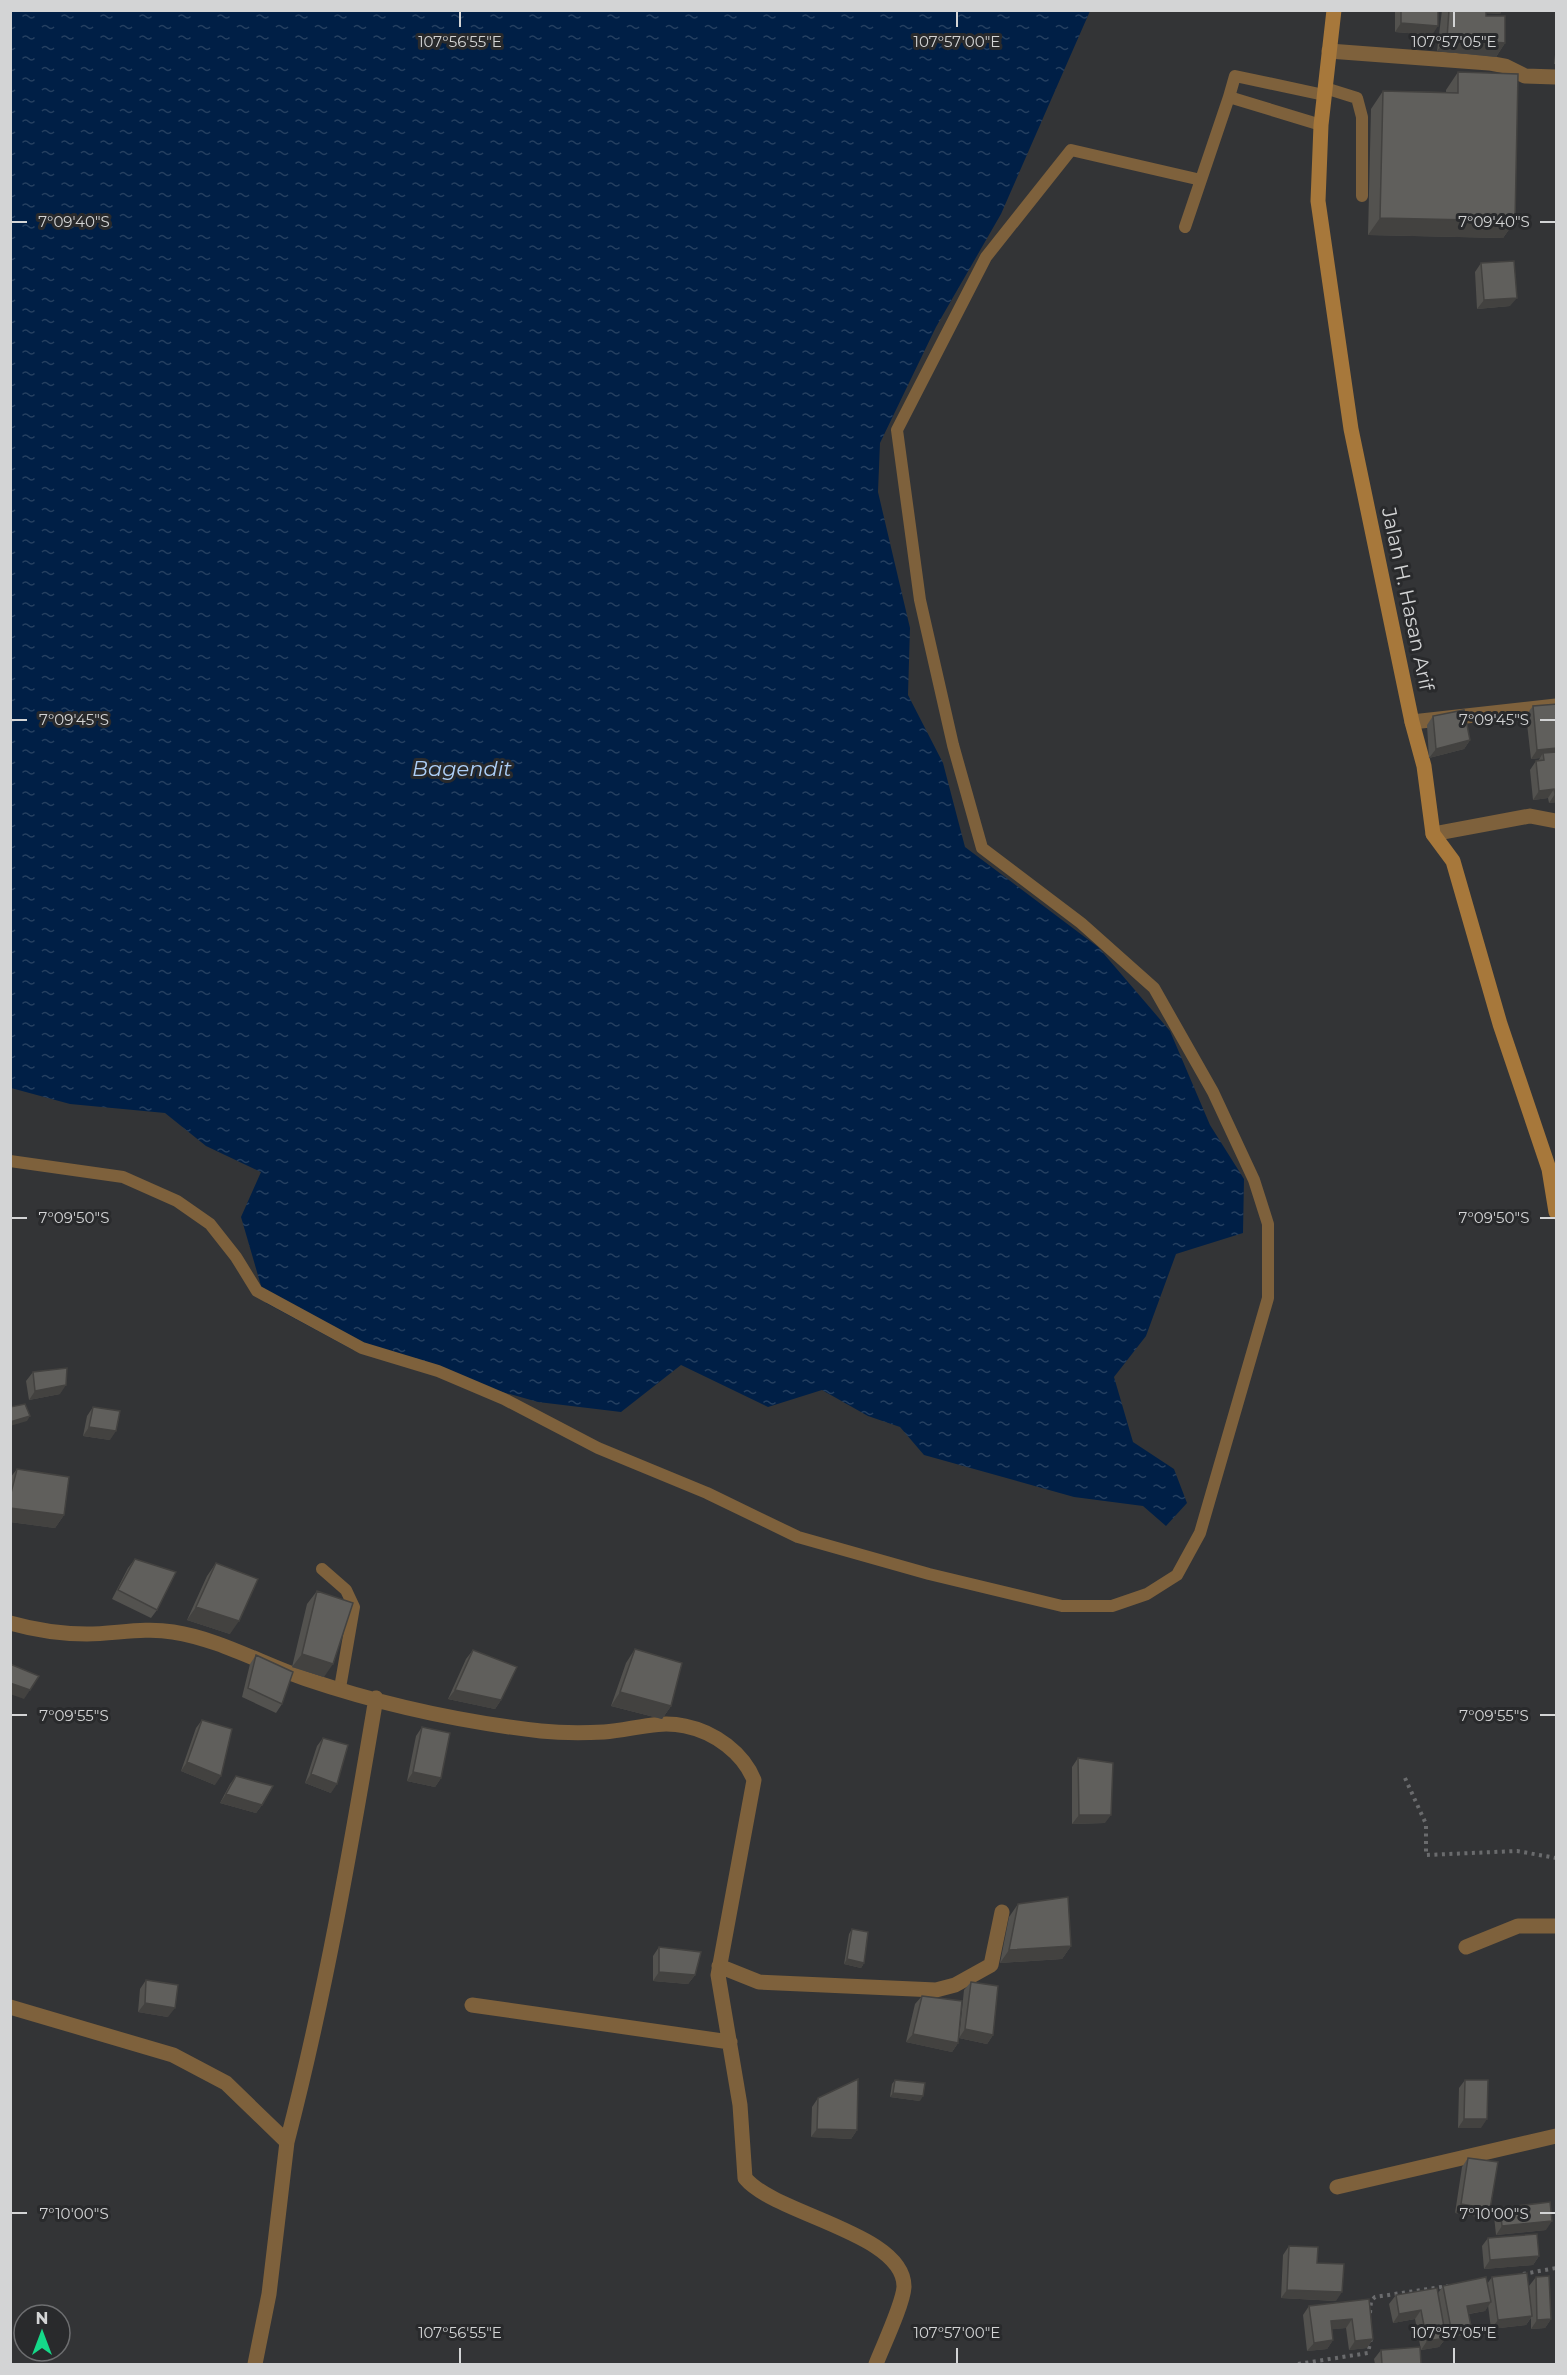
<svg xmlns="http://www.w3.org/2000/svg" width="1567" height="2375" viewBox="0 0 1567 2375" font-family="Montserrat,sans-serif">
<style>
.water{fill:url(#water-ripples)}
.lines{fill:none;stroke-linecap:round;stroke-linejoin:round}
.path{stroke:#6a6b6d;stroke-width:4;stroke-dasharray:3 4.5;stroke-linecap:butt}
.lane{stroke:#7e613c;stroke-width:12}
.street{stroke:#7e613c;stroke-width:15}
.secondary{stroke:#a7783b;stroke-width:15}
.wall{fill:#53524f}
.shaded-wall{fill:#434240}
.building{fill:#605f5c;stroke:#434240;stroke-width:1.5}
.ticks{fill:none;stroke:#d3d4d5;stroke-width:2}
.labels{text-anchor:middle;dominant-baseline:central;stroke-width:6;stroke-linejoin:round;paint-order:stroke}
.street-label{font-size:20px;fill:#d3d4d5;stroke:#292a2c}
.water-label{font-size:21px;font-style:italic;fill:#adcff8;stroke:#292a2c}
.ticks-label{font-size:15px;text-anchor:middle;fill:#d3d4d5;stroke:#292a2c;stroke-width:6;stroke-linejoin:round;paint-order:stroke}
</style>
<defs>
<pattern id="water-ripples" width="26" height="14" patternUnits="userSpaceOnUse" patternTransform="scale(1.5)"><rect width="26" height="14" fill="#001f46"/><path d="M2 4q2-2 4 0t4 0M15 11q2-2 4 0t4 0" fill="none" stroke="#243f60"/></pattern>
</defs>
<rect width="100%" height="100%" fill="#333436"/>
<path class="water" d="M10,11H1090L1001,214L936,327L880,443L878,492L910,628L908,695L943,763L965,847L1098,947L1170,1031L1210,1125L1244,1179L1243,1233L1176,1254L1146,1336L1114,1377L1133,1442L1174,1469L1187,1503L1166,1526L1143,1506L1074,1497L924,1455L900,1427L868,1416L822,1390L768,1407L681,1365L621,1412L538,1402L353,1350L266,1303L241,1217L261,1172L206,1146L165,1113L70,1104L11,1088Z"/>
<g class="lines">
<path class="path" d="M1405,1778L1426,1824V1855L1517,1851L1556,1858
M1523,2274L1556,2268
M1370,2313L1371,2301L1375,2297L1448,2286
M1298,2364L1368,2353L1371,2338"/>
<path class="lane" d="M1325,88L1357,98L1362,117V196
M1229,97L1235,76L1324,95
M1185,227L1229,97L1321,125
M10,1161L123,1177L177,1201L210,1224L236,1257L257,1291L362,1348L438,1371L504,1399L598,1448L707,1493L798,1537L929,1574L1062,1606H1112L1147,1594L1177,1575L1200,1533L1268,1298V1224L1254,1180L1213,1092L1154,988L1081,923L982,848L953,745L920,600L897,430L986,257L1071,150L1201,180
M322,1569L346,1590L354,1607L340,1688"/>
<path class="street" d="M1329,51L1489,63L1505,66L1525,76L1556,77
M1412,722L1556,706
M1433,834L1530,816L1556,821
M10,1623C35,1630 61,1634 87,1634C115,1634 144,1627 173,1632C219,1639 262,1664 306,1679C380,1704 462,1722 541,1731C561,1733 584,1733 604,1732C632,1730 657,1720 685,1726C715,1732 743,1753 754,1780L718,1975L740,2105L745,2178C775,2215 905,2233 904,2287C903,2304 883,2346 876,2364
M1466,1947L1518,1926H1556
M719,1966L759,1982L936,1990L955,1985L991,1965L1002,1912
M472,2005L730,2042
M10,2007L173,2055L226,2083L287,2142L269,2294L255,2364
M287,2142C325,1996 351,1847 376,1698
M1337,2187L1556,2136"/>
<path class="secondary" d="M1334,10L1321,125L1318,201L1351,429L1412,722L1424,766L1433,834L1453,861L1500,1024L1549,1169L1556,1212"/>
</g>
<path class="wall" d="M1395,10H1438L1432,35L1395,32Z
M1442,10H1502L1500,14L1486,13V16L1505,43L1496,57L1437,51Z
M1557,36V64H1554Z
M1458,72L1515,221L1503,238L1368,235L1371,109L1383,91L1446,92V90Z
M1481,263L1510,306L1477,309L1475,272Z
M1557,704V802L1549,803L1548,798L1533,800L1530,770L1536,761H1538L1540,758L1531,759L1526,715L1533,706Z
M1433,716L1470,740L1464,749L1429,758L1427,725Z
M33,1372L60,1394L29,1400L26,1381Z
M93,1407L110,1440L83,1436L87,1416Z
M17,1469L64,1515L55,1528L10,1522V1478Z
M135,1559L157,1610L151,1618L112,1599L128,1568Z
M216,1563L230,1634L187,1620L207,1576Z
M317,1591L324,1677L292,1667L307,1604Z
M635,1649L671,1706L662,1719L611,1706L626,1663Z
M473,1650L501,1700L495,1709L448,1699L466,1659Z
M256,1655L282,1704L276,1713L242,1697L250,1664Z
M202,1720L215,1785L181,1771L196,1728Z
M422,1727L441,1778L435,1787L407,1781L416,1736Z
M323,1738L331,1793L305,1783L317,1746Z
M1078,1758L1105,1823L1072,1824V1767Z
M236,1776L262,1805L256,1813L220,1803L230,1784Z
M1018,1904L1071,1946L1062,1959L1000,1963L1009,1917Z
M852,1929L864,1963L861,1968L844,1964L849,1934Z
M659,1947L695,1975L688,1984L653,1981V1956Z
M146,1980L168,2017L138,2012L140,1989Z
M971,1982L993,2035L987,2044L959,2038L964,1990Z
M922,1996L958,2043L952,2052L906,2042L915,2004Z
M895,2080L920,2101L890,2097L892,2084Z
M1465,2080L1481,2128H1458L1459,2088Z
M818,2098L857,2130L851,2139L811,2137L812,2107Z
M1468,2158L1490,2209L1484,2218L1455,2213L1462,2167Z
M1500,2208L1546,2230L1496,2235L1494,2216Z
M1488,2238L1539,2256L1533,2265L1484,2269L1482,2246Z
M1289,2246L1317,2263L1336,2301L1281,2298L1283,2255Z
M1492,2277L1530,2300L1529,2286L1536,2277L1551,2319L1545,2328L1531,2329V2318L1526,2325L1491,2329L1488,2305L1485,2311L1469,2314L1465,2335L1446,2338L1439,2347L1421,2350L1415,2319L1393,2323L1389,2304L1396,2295L1438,2293L1443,2286L1487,2284Z
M1369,2299L1373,2339L1367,2348L1349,2350L1346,2328L1332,2329L1333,2340L1327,2349L1307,2351L1303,2315L1309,2306Z
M1381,2350L1421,2364H1375L1374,2359Z"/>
<path class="shaded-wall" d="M1479,10H1502L1500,14L1477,13Z
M1401,23L1438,26L1432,35L1395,32Z
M1447,38L1505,43L1496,57L1437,51Z
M1380,218L1515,221L1503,238L1368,235Z
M1517,298L1510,306L1477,309L1484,300Z
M1470,740L1464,749L1429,758L1436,749Z
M1557,748V756L1543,753L1540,758L1531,759L1537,750Z
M1554,789L1548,798L1533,800L1539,791Z
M1555,794H1557V802L1549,803Z
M66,1385L60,1394L29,1400L35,1391Z
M30,1416L27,1421L10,1426V1422Z
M89,1427L116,1431L110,1440L83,1436Z
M10,1508L64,1515L55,1528L10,1522Z
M196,1607L239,1621L230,1634L187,1620Z
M302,1654L333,1664L324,1677L292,1667Z
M10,1683L30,1690L24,1699L10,1694Z
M455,1690L501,1700L495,1709L448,1699Z
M620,1692L671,1706L662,1719L611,1706Z
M187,1762L221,1776L215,1785L181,1771Z
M413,1772L441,1778L435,1787L407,1781Z
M311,1774L337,1784L331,1793L305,1783Z
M226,1794L262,1805L256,1813L220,1803Z
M1079,1815H1111L1105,1823L1072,1824Z
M1071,1946L1062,1959L1000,1963L1009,1950Z
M847,1959L864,1963L861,1968L844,1964Z
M659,1972L695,1975L688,1984L653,1981Z
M145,2003L175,2008L168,2017L138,2012Z
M965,2029L993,2035L987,2044L959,2038Z
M913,2034L958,2043L952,2052L906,2042Z
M893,2093L923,2096L920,2101L890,2097Z
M1464,2119H1487L1481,2128H1458Z
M817,2129L857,2130L851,2139L811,2137Z
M1461,2204L1490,2209L1484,2218L1455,2213Z
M1552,2221L1546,2230L1496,2235L1502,2226Z
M1539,2256L1533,2265L1484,2269L1490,2260Z
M1287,2290L1342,2292L1336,2301L1281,2298Z
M1491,2302L1485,2311L1461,2315L1467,2306Z
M1421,2310L1415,2319L1393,2323L1399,2314Z
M1532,2316L1526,2325L1491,2329L1498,2320Z
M1352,2319L1346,2328L1325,2330L1331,2321Z
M1551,2319L1545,2328L1531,2329L1537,2320Z
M1471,2326L1465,2335L1446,2338L1439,2347L1421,2350L1427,2341L1445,2338L1451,2329Z
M1373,2339L1367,2348L1349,2350L1355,2341Z
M1333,2340L1327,2349L1307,2351L1314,2343Z"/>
<path class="building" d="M1401,10H1438V26L1401,23Z
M1449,10H1486V16H1505V43L1447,38Z
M1458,72L1518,74L1515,221L1380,218L1383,91L1458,93Z
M1514,261L1517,298L1484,300L1481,263Z
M1557,704V748L1537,750L1533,706Z
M1464,710L1470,740L1436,749L1433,716Z
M1557,752V794H1555L1554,789L1539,791L1536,761L1544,760L1543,753Z
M67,1368L66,1385L35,1391L33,1372Z
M25,1404L30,1416L10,1422V1407Z
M93,1407L120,1411L116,1431L89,1427Z
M17,1469L69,1477L64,1515L10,1508V1497Z
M135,1559L176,1572L157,1610L118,1590Z
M216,1563L258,1579L239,1621L196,1607Z
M317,1591L353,1603L333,1664L302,1654Z
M635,1649L682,1663L671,1706L620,1692Z
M473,1650L517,1667L501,1700L455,1690Z
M256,1655L293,1672L282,1704L248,1688Z
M10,1664L39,1676L30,1690L10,1683Z
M202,1720L232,1729L221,1776L187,1762Z
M422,1727L450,1733L441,1778L413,1772Z
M323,1738L348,1745L337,1784L311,1774Z
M1078,1758L1113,1763L1111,1815H1079Z
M236,1776L273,1786L262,1805L226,1794Z
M1068,1897L1071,1946L1009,1950L1018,1904Z
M852,1929L868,1932L864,1963L847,1959Z
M659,1947L701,1952L695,1975L659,1972Z
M146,1980L178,1985L175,2008L145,2003Z
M971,1982L998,1986L993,2035L965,2029Z
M922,1996L962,2001L958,2043L913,2034Z
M858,2079L857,2130L817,2129L818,2098Z
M895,2080L925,2083L923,2096L893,2093Z
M1465,2080H1488L1487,2119H1464Z
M1468,2158L1498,2162L1490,2209L1461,2204Z
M1550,2202L1552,2221L1502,2226L1500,2208Z
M1537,2234L1539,2256L1490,2260L1488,2238Z
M1289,2246L1318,2247L1317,2263L1344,2264L1342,2292L1287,2290Z
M1527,2273L1532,2316L1498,2320L1492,2277Z
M1549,2276L1551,2319L1537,2320L1536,2277Z
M1486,2277L1491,2302L1467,2306L1471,2326L1451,2329L1443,2286Z
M1437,2288L1446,2338L1427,2341L1421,2310L1399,2314L1396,2295Z
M1369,2299L1373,2339L1355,2341L1352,2319L1331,2321L1333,2340L1314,2343L1309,2306Z
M1420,2347L1421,2364H1382L1381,2350Z"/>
<path class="ticks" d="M460,12V27M957,12V27M1454,12V27M12,222H27M1540,222H1555M12,720H27M1540,720H1555M12,1218H27M1540,1218H1555M12,1715H27M1540,1715H1555M12,2213H27M1540,2213H1555M460,2348V2363M957,2348V2363M1454,2348V2363"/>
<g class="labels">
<g class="street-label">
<text transform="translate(1408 599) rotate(78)">Jalan H. Hasan Arif</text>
</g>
<g class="water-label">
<text x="462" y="768">Bagendit</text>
</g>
</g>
<g class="ticks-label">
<text x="460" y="47">107°56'55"E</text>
<text x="957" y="47">107°57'00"E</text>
<text x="1454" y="47">107°57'05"E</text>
<text x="74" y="227">7°09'40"S</text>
<text x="1494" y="227">7°09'40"S</text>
<text x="74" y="725">7°09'45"S</text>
<text x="1494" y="725">7°09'45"S</text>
<text x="74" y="1223">7°09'50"S</text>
<text x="1494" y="1223">7°09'50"S</text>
<text x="74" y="1721">7°09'55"S</text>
<text x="1494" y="1721">7°09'55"S</text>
<text x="74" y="2219">7°10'00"S</text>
<text x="1494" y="2219">7°10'00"S</text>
<text x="460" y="2338">107°56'55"E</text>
<text x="957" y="2338">107°57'00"E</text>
<text x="1454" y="2338">107°57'05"E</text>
</g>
<rect width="1567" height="2375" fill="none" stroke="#d3d4d5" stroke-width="24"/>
<g transform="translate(42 2333)"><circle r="28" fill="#292a2c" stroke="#6d6e70" stroke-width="1.5"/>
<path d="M0-4.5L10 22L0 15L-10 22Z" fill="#15d989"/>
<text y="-9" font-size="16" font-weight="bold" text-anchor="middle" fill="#d3d4d5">N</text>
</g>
</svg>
